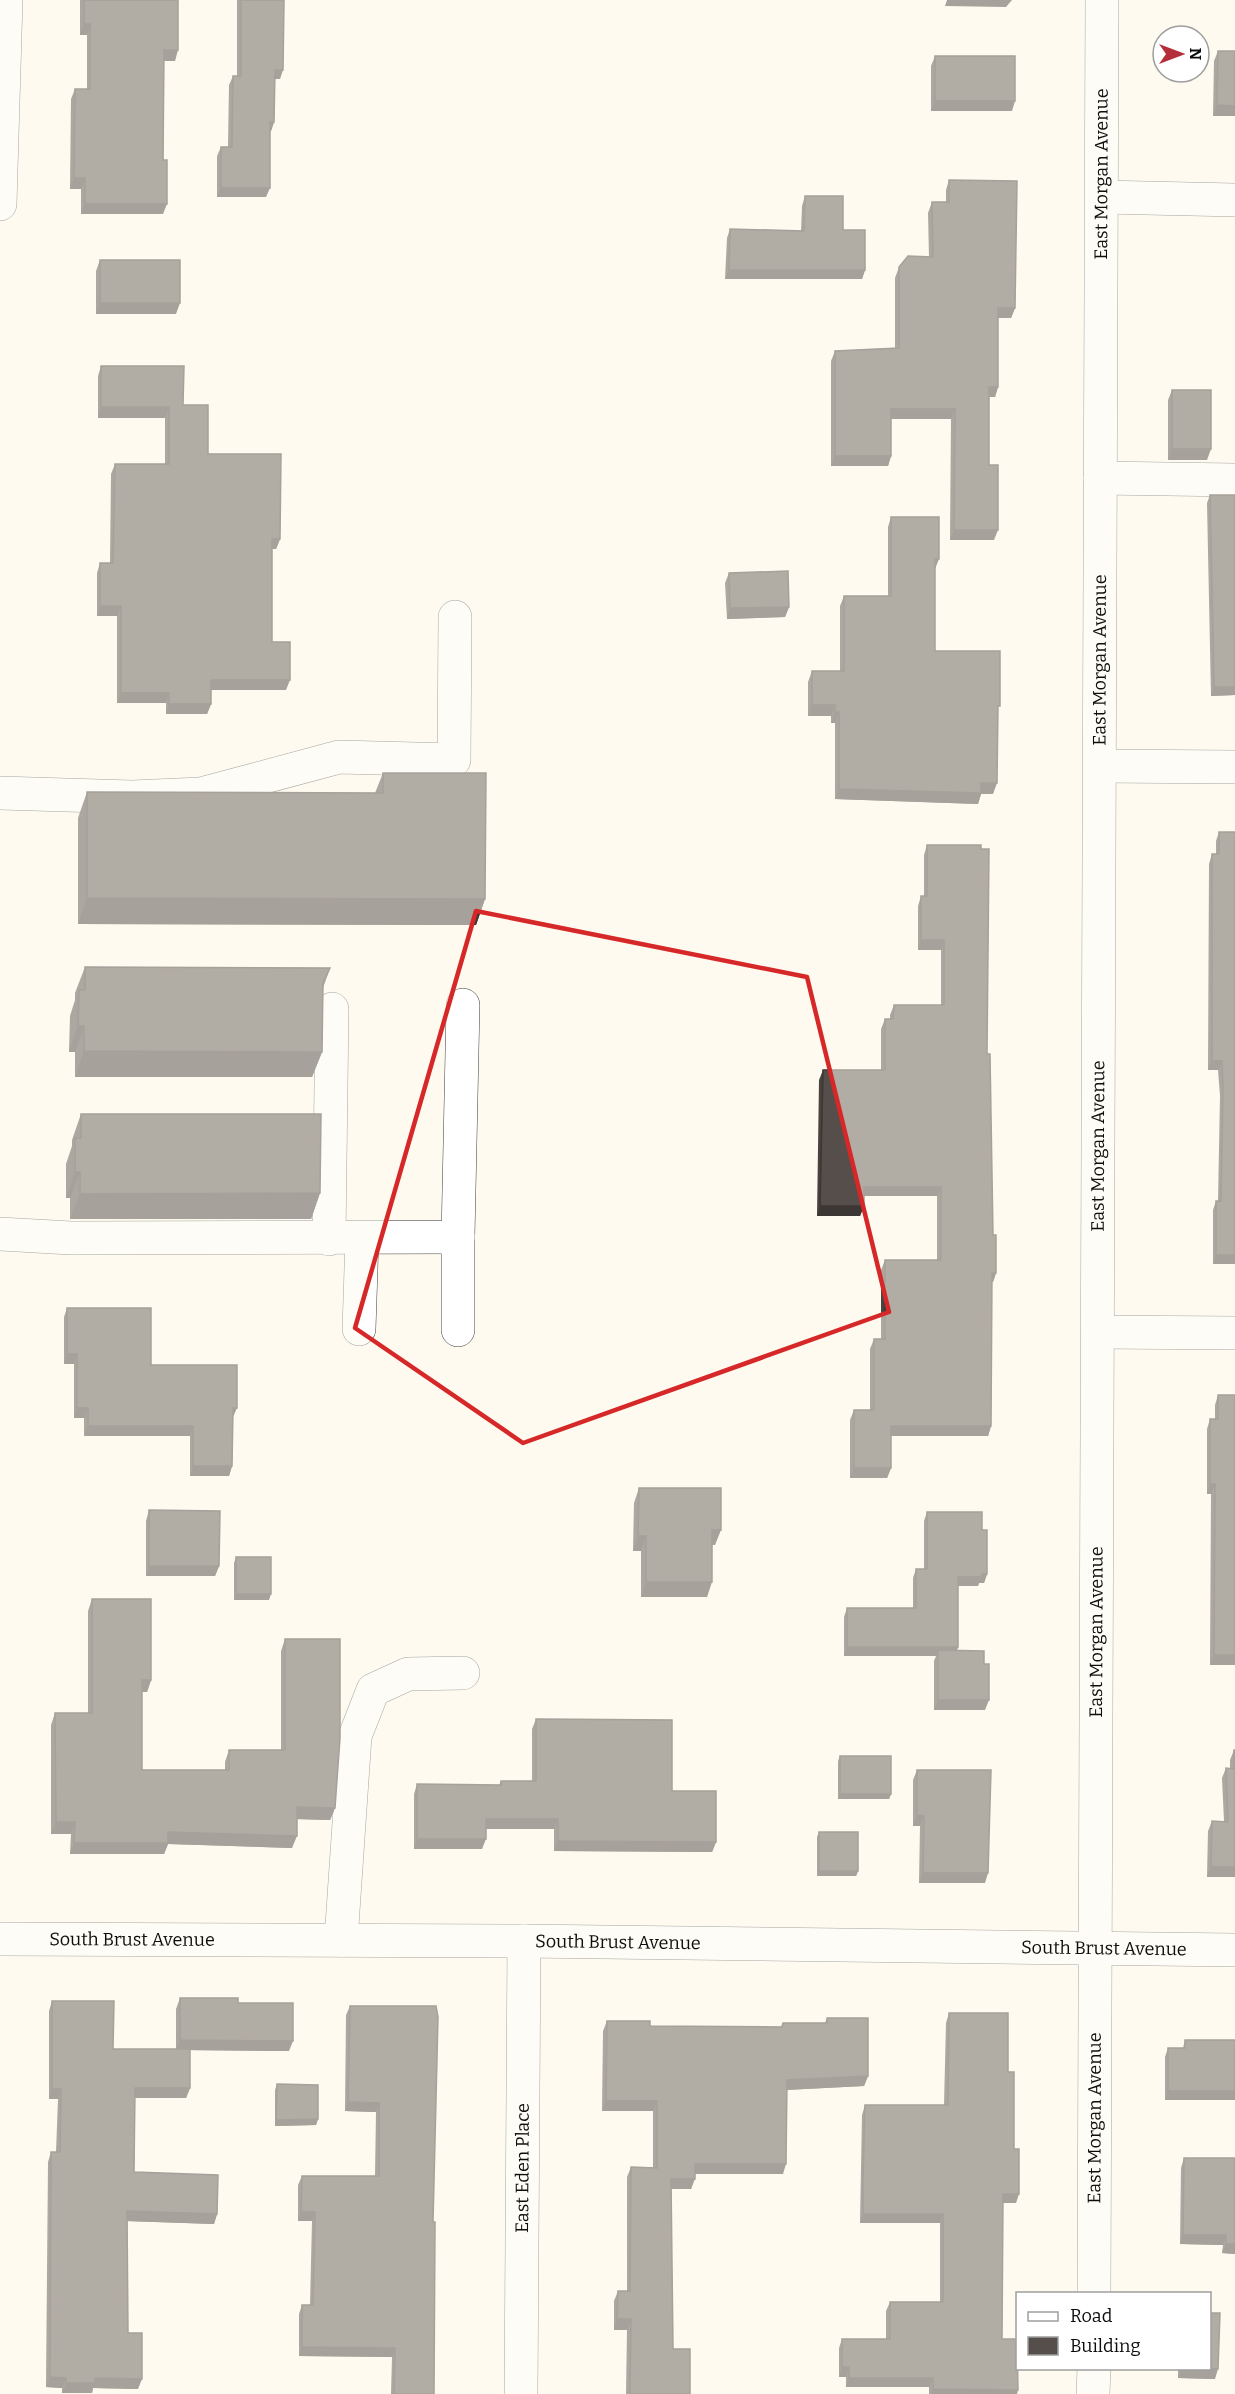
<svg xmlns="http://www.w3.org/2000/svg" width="1235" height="2394" viewBox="0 0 1235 2394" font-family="Bitter,serif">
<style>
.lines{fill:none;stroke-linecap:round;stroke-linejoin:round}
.minor-casing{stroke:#404040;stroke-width:34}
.minor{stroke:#fff;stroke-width:33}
.wall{fill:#494340}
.shaded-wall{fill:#3c3734}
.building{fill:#554e4a;stroke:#3c3734;stroke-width:1.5}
.marked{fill:none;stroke:#d62828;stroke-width:4.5;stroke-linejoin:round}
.labels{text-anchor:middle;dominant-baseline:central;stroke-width:6;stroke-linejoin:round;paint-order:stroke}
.street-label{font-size:18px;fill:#0d0d0d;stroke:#fff}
</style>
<rect width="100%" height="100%" fill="#fefaef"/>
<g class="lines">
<defs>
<g id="minor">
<path d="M1102,197L1235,200"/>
<path d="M0,204L6,0"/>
<path d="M1100,478L1235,480"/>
<path d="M1100,766L1235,767"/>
<path d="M0,793L132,797L201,794L339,757L454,760L455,617"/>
<path d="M0,1234L71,1238L458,1237L463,1005"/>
<path d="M458,1237V1330"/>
<path d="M329,1239L332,1009"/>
<path d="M359,1329L362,1239"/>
<path d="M1098,1332L1235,1333"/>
<path id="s1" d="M0,1939L524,1941L1235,1950"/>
<path d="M341,1940L355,1736L373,1690L408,1674L463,1673"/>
<path id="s2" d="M1094,2294L1102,0"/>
<path id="s3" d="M521,2394L524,1941"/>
<path d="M1093,2394L1094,2368"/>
</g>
</defs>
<use href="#minor" class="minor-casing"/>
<use href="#minor" class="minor"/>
</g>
<path class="wall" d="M80,0H178L175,61H164L163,214H81V189H70L71,99L75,89H87V35H80Z
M237,0H284L280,79H275L274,122L271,131H270L266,197H217V156L221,147H228L229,85L233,76H237Z
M1218,51H1235V116H1213L1214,61Z
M935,56L1012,111H931V66Z
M949,180L1015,308L1011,318H998V387L995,397H989V465L994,540H950L951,419H891V456L888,466H831V361L835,351L895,348V278L899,267L929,257L928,213L932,202H946V190Z
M805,196L843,230L865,270L862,279H725L727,238L730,229L801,231L802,206Z
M100,260L176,314H96V271Z
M101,366L183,405L208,454L280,539L276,549H272V642L286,690H211V704L207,714H166V703H117V616H97V573L100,563H110L111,474L115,464H165V418H98V376Z
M1172,390L1207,460H1168V400Z
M1210,495H1235V695L1211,696L1207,503Z
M891,517L935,569V651L998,712L993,794H981L978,804L835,799V723H831V716H808V682L812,671H840V606L844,596H888V527Z
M729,573L789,607L785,617L727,619L725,583Z
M383,773L485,899L476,925L78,924V818L87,792L375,793Z
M1219,832L1235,1264H1213V1210L1216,1201H1218L1220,1096L1218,1070H1208L1209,864L1212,854H1216V841Z
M927,845L987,1054L993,1235L996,1273L993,1282H992L991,1426L988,1436H891V1468L887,1478H850V1420L854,1410H870V1349L874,1339H881V1270L885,1260H937V1196H864V1206L860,1216H817L819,1080L823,1070H881V1029L885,1019H890V1015L894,1005H941V950H918V906L921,896H924V855Z
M85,967L330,968L323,988L322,1052L312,1077H75V1052H69L70,1016L75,1000V993Z
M81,1114L320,1193L311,1219H70V1198H66V1164L72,1146V1140Z
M67,1308L151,1365L233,1417L232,1466L229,1476H190V1436H84V1418H74V1364H64V1317Z
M1218,1395L1235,1665H1210L1211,1494H1207V1429L1210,1419H1215V1405Z
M639,1488L715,1545H712L707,1597H641V1551H633L634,1503Z
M149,1510L219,1566L215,1576H146V1521Z
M927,1512L982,1530L987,1574L984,1583H979L978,1586H958V1647L957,1650L985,1710H934V1661L936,1656H844V1617L847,1608H913V1578L916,1569H924V1521Z
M236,1557L269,1600H234V1563Z
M92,1599L151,1680L147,1692H142V1770H225V1762L229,1750H281V1651L285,1639L335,1808L330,1820L297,1819L292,1848L168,1844L164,1854H70L71,1834H51V1725L55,1713H88V1611Z
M536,1719L672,1791L716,1842L712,1852L554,1851V1829H486L482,1849H414V1794L417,1784L499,1785L501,1781H532V1729Z
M1234,1750H1235V1877H1207L1208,1831L1212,1821H1224L1222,1778L1226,1768H1230V1760Z
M840,1756L891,1794L889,1799H838V1761Z
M917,1770L985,1883H919L920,1826H913V1780Z
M819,1832L858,1871L856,1876H817V1837Z
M180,1998L238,2003L289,2051L190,2050V2088L186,2098H135L134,2172L217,2214L214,2224L127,2221L128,2333L138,2389L93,2388L92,2393H62V2388L46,2387L48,2162L51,2152H56L58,2099H49V2011L52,2001L113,2049H176V2009Z
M350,2006L433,2222L434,2394H391L392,2357L299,2356V2314L302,2305H310L312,2221H298V2185L302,2176H375L376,2112L345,2111L346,2015Z
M949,2013L1008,2072L1014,2149L1016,2203H1003L1002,2339L1017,2394H929V2387H846V2377H839V2348L842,2339H886V2311L890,2302H940V2223H860L862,2115L865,2105H944L946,2023Z
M827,2018L868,2076L864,2086L787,2090L783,2174H695L691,2189H671L673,2349L690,2394H626L627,2330H614V2301L618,2291H627V2177L631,2167L653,2168V2111H602L603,2031L607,2021L650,2026L781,2027L783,2023H825Z
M1185,2040L1235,2100H1165V2057L1168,2048H1183Z
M277,2084L318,2119L316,2125L275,2126V2090Z
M1184,2158H1235V2254L1222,2253L1223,2245L1180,2244L1181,2168Z
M1178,2368H1209L1215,2379L1178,2378Z"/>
<path class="shaded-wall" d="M947,0H1012L1006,7L945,6Z
M84,24H90L87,35H80Z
M164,50H178L175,61H161Z
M275,70H283L280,79H271Z
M935,101H1015L1012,111H931Z
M1217,105L1235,106V116H1213Z
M270,122H274L271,131H266Z
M74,178H85L81,189H70Z
M221,188H270L266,197H217Z
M85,204H167L163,214H81Z
M729,270H865L862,279H725Z
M100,303H180L176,314H96Z
M998,308H1015L1011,318H995Z
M989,387H998L995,397H985Z
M101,407H169L165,418H98Z
M891,409H955L951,419H888Z
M1172,449H1211L1207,460H1168Z
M835,456H891L888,466H831Z
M954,530H998L994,540H950Z
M272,539H280L276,549H268Z
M935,559H939L935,569H931Z
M100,606H121L117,616H97Z
M789,607L785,617L727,619L730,608Z
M211,680H290L286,690H207Z
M1214,687H1235V695L1211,696Z
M121,693H169L166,703H117Z
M169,704H211L207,714H166Z
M812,705H835L831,716H808Z
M835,712H839L835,723H831Z
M981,783H997L993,794H981L978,804L835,799L839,789Z
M87,898L485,899L476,925L78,924Z
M921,940H944L941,950H918Z
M78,1026H84L75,1052H69Z
M84,1051L322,1052L312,1077H75Z
M1212,1061H1222L1218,1070H1208Z
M75,1172H80L70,1198H66Z
M864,1187H941L937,1196H860Z
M320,1193L311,1219H70L80,1194Z
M820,1206H864L860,1216H817Z
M1216,1255H1235V1264H1213Z
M992,1273H996L993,1282H988Z
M67,1354H77L74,1364H64Z
M77,1408H88L84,1418H74Z
M233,1408H237L233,1417Z
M88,1426H193L190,1436H84Z
M891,1426H991L988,1436H888Z
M193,1466H232L229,1476H190Z
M854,1468H891L887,1478H850Z
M1210,1484H1215L1211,1494H1207Z
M712,1530H721L715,1545H707Z
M638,1536H646L641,1551H633Z
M149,1566H219L215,1576H146Z
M982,1574H987L984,1583H979L978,1586H955L958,1577Z
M646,1582H712L707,1597H641Z
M236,1594H271L269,1600H234Z
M847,1647H958L955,1656L938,1650L936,1656H844Z
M1214,1655H1235V1665H1210Z
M142,1680H151L147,1692H137Z
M938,1700H989L985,1710H934Z
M840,1794H891L889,1799H838Z
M297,1807L335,1808L330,1820L293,1819Z
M917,1815L924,1816L920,1826H913Z
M486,1819H558L554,1829H482Z
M56,1822H75L71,1834H51Z
M168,1832L297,1836L292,1848L168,1844L164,1854H70L74,1843Z
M417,1839H486L482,1849H414Z
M558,1841L716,1842L712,1852L554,1851Z
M1211,1867H1235V1877H1207Z
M819,1871H858L856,1876H817Z
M923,1873H988L985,1883H919Z
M180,2040L293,2041L289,2051L176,2050Z
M868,2076L864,2086L784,2090L787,2080Z
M135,2088H190L186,2098H132Z
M52,2089H61L58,2099H49Z
M1168,2091H1235V2100H1165Z
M606,2101H657L653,2111H602Z
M348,2102L379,2103L376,2112L345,2111Z
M318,2119L316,2125L275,2126L276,2120Z
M695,2164H786L783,2174H691Z
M671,2179H695L691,2189H667Z
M1003,2194H1019L1016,2203H1000Z
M127,2211L217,2214L214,2224L124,2221Z
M301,2212H315L312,2221H298Z
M863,2214H943L940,2223H860Z
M1183,2235H1226L1223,2245L1180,2244Z
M1226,2244H1235V2254L1222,2253Z
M617,2319H631L627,2330H614Z
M302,2347L395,2348L392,2357L299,2356Z
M842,2367H849L846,2377H839Z
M1182,2368L1218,2369L1215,2379L1178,2378Z
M50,2377L66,2378L62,2388L46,2387Z
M95,2378L142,2379L138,2389L93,2388L92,2393H62L66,2383Z
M849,2378H933L929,2387H846Z
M933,2389L1018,2390L1017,2394H931Z"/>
<path class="building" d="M84,0H178V50H164L163,160H167V204H85V178H74L75,89H90V24H84Z
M241,0H284L283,70H275L274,122H270V188H221V147H232L233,76H241Z
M1218,51H1235V106L1217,105Z
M935,56H1015V101H935Z
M949,180L1017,181L1015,308H998V387H989V465H998V530H954L955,409H891V456H835V351L899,348V267L908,256L933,257L932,202H949Z
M805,196H843V230H865V270H729L730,229L804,231Z
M100,260H180V303H100Z
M101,366H184L183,405H208V454H281L280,539H272V642H290V680H211V704H169V693H121V606H100V563H113L115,464H169V407H101Z
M1172,390H1211V449H1172Z
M1210,495H1235V687H1214Z
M891,517H939V559H935V651H1000V706H998L997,783H981V793L839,789V712H835V705H812V671H844V596H891Z
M788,571L789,607L730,608L729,573Z
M383,773H486L485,899L87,898V792L383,793Z
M1219,832H1235V1255H1216V1201H1221L1223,1087L1222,1061H1212V854H1219Z
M927,845H981V849H989L987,1054H990L993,1235H996V1273H992L991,1426H891V1468H854V1410H874V1339H885V1260H941V1187H864V1206H820L823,1070H885V1019H893L894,1005H944V940H921V896H927Z
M85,967L330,968L323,983L322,1052L84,1051V1026H78L79,990H85Z
M81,1114H321L320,1193L80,1194V1172H75V1138H81Z
M67,1308H151V1365H237V1408H233L232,1466H193V1426H88V1408H77V1354H67Z
M1218,1395H1235V1655H1214L1215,1484H1210V1419H1218Z
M639,1488H721V1530H712V1582H646V1536H638Z
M149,1510L220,1511L219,1566H149Z
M927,1512H982V1530H987V1574H982V1577H958V1647H847V1608H916V1569H927Z
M236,1557H271V1594H236Z
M92,1599H151V1680H142V1770H229V1750H285V1639H340V1738L335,1808L297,1807V1836L168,1832V1843H74L75,1822H56L55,1713H92Z
M938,1650L984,1651V1664H989V1700H938Z
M536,1719L672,1720V1791H716V1842L558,1841V1819H486V1839H417V1784L501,1785V1781H536Z
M1234,1750H1235V1867H1211L1212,1821L1228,1822L1226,1768L1234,1769Z
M840,1756H891V1794H840Z
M917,1770H991L988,1873H923L924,1816L917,1815Z
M819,1832H858V1871H819Z
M180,1998H238V2003H293V2041L180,2040Z
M52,2001H114L113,2049H190V2088H135L134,2172L218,2175L217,2214L127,2211L128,2333H142V2379L95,2378V2383H66V2378L50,2377L51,2152H60L61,2089H52Z
M350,2006H436L438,2017L433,2222H435L434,2394H394L395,2348L302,2347V2305H313L315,2212H301L302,2176H379V2103L348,2102Z
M949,2013H1008V2072H1014V2149H1019V2194H1003L1002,2339H1017L1018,2390L933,2389V2378H849V2367H842V2339H890V2302H943V2214H863V2182L865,2105H948Z
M827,2018H868V2076L787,2080L786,2164H695V2179H671L673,2349H690V2394H630L631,2319H617L618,2291H630L631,2167L657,2168V2101H606L607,2021H650V2026L782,2027L783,2023H827Z
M1185,2040H1235V2091H1168V2048H1185Z
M277,2084L318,2085V2119L276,2120Z
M1184,2158H1235V2244H1226V2235H1183Z
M1209,2313H1220L1218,2369L1209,2368Z"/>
<path d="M0 0H1235V2394H0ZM476,911L807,977L889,1312L523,1443L355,1328Z" fill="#fefaef" fill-opacity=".55" fill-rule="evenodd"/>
<path class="marked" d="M476,911L807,977L889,1312L523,1443L355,1328Z"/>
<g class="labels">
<g class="street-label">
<text stroke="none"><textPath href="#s2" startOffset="2120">East Morgan Avenue</textPath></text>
<text stroke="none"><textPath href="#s2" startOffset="1634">East Morgan Avenue</textPath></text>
<text stroke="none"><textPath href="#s2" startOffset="1148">East Morgan Avenue</textPath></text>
<text stroke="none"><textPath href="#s2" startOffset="662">East Morgan Avenue</textPath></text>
<text stroke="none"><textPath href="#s1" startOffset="132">South Brust Avenue</textPath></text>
<text stroke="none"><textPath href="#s1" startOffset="618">South Brust Avenue</textPath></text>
<text stroke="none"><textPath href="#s1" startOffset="1104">South Brust Avenue</textPath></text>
<text stroke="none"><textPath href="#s2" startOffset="176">East Morgan Avenue</textPath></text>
<text stroke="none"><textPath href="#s3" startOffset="226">East Eden Place</textPath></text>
</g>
</g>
<rect x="1016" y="2292" width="195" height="78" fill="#ffffff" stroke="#9e9e9e" stroke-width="1.5"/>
<rect x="1028" y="2312" width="30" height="9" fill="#ffffff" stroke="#9e9e9e" stroke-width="1.5"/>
<text x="1070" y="2322" font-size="18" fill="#0d0d0d">Road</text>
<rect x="1028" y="2337" width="30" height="18" fill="#554e4a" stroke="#9e9e9e" stroke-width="1.5"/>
<text x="1070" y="2352" font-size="18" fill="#0d0d0d">Building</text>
<g transform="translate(1181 54) rotate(90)"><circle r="28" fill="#ffffff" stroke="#9e9e9e" stroke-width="1.5"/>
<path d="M0-4.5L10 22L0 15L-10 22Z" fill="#b42f39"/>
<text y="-9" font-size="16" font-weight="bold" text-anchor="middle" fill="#0d0d0d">N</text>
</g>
</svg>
